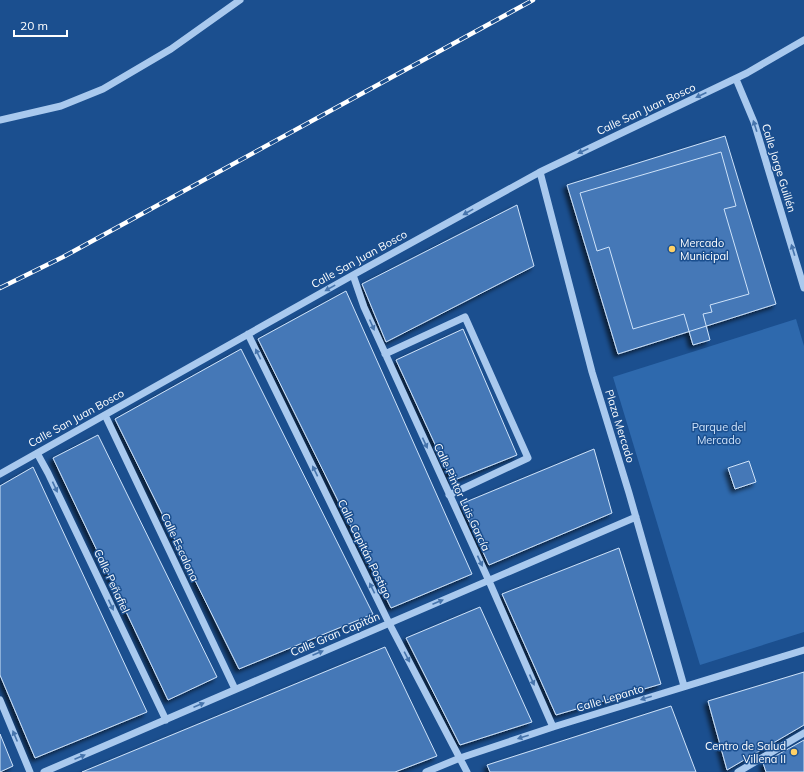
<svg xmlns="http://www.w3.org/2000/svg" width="804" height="772" viewBox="0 0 804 772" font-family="Mulish,sans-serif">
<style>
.green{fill:#2e69ad}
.building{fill:#4478b7;stroke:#cfe3fa;filter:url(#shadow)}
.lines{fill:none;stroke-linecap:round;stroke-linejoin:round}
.minor{stroke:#a9c9ee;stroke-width:7}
.rail-casing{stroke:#fff;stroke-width:4.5}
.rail{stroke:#1b4f8f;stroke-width:3;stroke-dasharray:9;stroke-linecap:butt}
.oneway{fill:#4674ac}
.poi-dot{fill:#ffd166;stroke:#1b4f8f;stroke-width:1.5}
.labels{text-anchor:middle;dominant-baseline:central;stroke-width:3;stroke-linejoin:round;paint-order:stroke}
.street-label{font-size:11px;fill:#fff;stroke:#1b4f8f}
.poi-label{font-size:11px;fill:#fff;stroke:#1b4f8f;text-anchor:start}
.park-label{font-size:11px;fill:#cfe3fa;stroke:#1b4f8f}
</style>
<defs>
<filter id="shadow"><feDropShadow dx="-3.5" dy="3.5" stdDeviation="2" flood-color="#0009"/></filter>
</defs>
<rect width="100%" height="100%" fill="#1b4f8f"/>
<path class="green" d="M796,319L804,346V632L700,665L613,377Z"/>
<path class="building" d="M725,136L776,304L618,354L567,185Z
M721,152L736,206L724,209L749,294L710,305L712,312L703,314L710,340L693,345L684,314L633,329L609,247L597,251L580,193Z
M517,205L534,266L386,342L362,284Z
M346,291L472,574L391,608L258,339Z
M463,329L517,455L452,481L396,360Z
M241,349L373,614L239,669L115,419Z
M98,435L217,677L168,700L53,458Z
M594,449L612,513L489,565L461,504Z
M749,461L756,482L735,489L728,468Z
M33,467L147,712L35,758L0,675V486Z
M619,548L661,684L556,715L502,594Z
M480,607L532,722L460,745L406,638Z
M385,647L437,756L395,772H82Z
M804,672V725L727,770L708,701Z
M671,706L696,772H490L487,765Z
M0,734L13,766L0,772Z
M804,740V772H766L763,763Z"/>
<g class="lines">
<path class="minor" d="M736,79L754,122L804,288
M0,120L61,106L103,89L171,49L240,0
M540,172L592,372L629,493L684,686
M353,275L364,307L489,581L553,727
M248,334L389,623L467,772
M385,354L465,317L528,458L449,495
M105,415L235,689
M37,453L48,473L166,720
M0,474L353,275L540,172L747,73L804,40
M0,700L30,772
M44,772L636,517
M426,772L460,758L553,727L804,650
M738,772L804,733"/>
<defs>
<path id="rail" d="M0,288L63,257L533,0"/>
</defs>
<use href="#rail" class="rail-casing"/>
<use href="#rail" class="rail"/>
</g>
<defs><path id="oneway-solid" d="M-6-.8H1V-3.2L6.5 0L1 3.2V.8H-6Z"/></defs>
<g class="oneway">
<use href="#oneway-solid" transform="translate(701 95) rotate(155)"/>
<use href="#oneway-solid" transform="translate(755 126) rotate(-108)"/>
<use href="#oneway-solid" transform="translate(583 151) rotate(155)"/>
<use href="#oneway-solid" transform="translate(468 212) rotate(151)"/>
<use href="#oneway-solid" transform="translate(793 250) rotate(-107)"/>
<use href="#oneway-solid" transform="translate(330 288) rotate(151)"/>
<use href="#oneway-solid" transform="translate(372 325) rotate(66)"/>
<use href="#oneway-solid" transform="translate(258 354) rotate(-116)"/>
<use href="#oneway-solid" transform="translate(425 443) rotate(65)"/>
<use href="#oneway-solid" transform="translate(315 471) rotate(-116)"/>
<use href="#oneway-solid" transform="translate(55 487) rotate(65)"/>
<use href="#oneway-solid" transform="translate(480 561) rotate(65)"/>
<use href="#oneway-solid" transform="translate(372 588) rotate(-116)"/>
<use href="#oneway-solid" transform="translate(438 602) rotate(-23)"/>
<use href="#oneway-solid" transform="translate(111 605) rotate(65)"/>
<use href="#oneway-solid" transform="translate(318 653) rotate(-23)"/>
<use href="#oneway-solid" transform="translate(407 657) rotate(62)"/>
<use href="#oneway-solid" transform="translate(532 680) rotate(66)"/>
<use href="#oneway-solid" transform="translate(646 698) rotate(163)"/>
<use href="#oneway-solid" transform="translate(199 705) rotate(-23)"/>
<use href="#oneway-solid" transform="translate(15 736) rotate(-113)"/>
<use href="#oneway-solid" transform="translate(523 737) rotate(162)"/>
<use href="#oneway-solid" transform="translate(80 757) rotate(-23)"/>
</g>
<g class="poi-dot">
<circle cx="672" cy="249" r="4"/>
<circle cx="794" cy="752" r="4"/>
</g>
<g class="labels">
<g class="street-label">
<text transform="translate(646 109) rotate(-25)">Calle San Juan Bosco</text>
<text transform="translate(779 168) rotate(73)">Calle Jorge Guillén</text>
<text transform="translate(359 259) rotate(-29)">Calle San Juan Bosco</text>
<text transform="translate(76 418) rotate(-29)">Calle San Juan Bosco</text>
<text transform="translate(620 426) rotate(73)">Plaza Mercado</text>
<text transform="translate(462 497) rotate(65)">Calle Pintor Luis García</text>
<text transform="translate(180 547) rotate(65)">Calle Escalona</text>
<text transform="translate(365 549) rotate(64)">Calle Capitán Postigo</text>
<text transform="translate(112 581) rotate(65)">Calle Peñafiel</text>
<text transform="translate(335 634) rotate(-23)">Calle Gran Capitán</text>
<text transform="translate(610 698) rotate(-17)">Calle Lepanto</text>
</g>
<g class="poi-label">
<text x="680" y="243">Mercado<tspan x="680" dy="13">Municipal</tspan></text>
<text x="786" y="746" text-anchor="end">Centro de Salud<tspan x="786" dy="13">Villena II</tspan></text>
</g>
<g class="park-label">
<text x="719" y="427">Parque del<tspan x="719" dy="13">Mercado</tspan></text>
</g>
</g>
<path d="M14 30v6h53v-6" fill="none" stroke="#ffffff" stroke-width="2"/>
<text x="20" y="30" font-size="12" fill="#ffffff" stroke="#1b4f8f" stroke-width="3" paint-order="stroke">20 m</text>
</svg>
